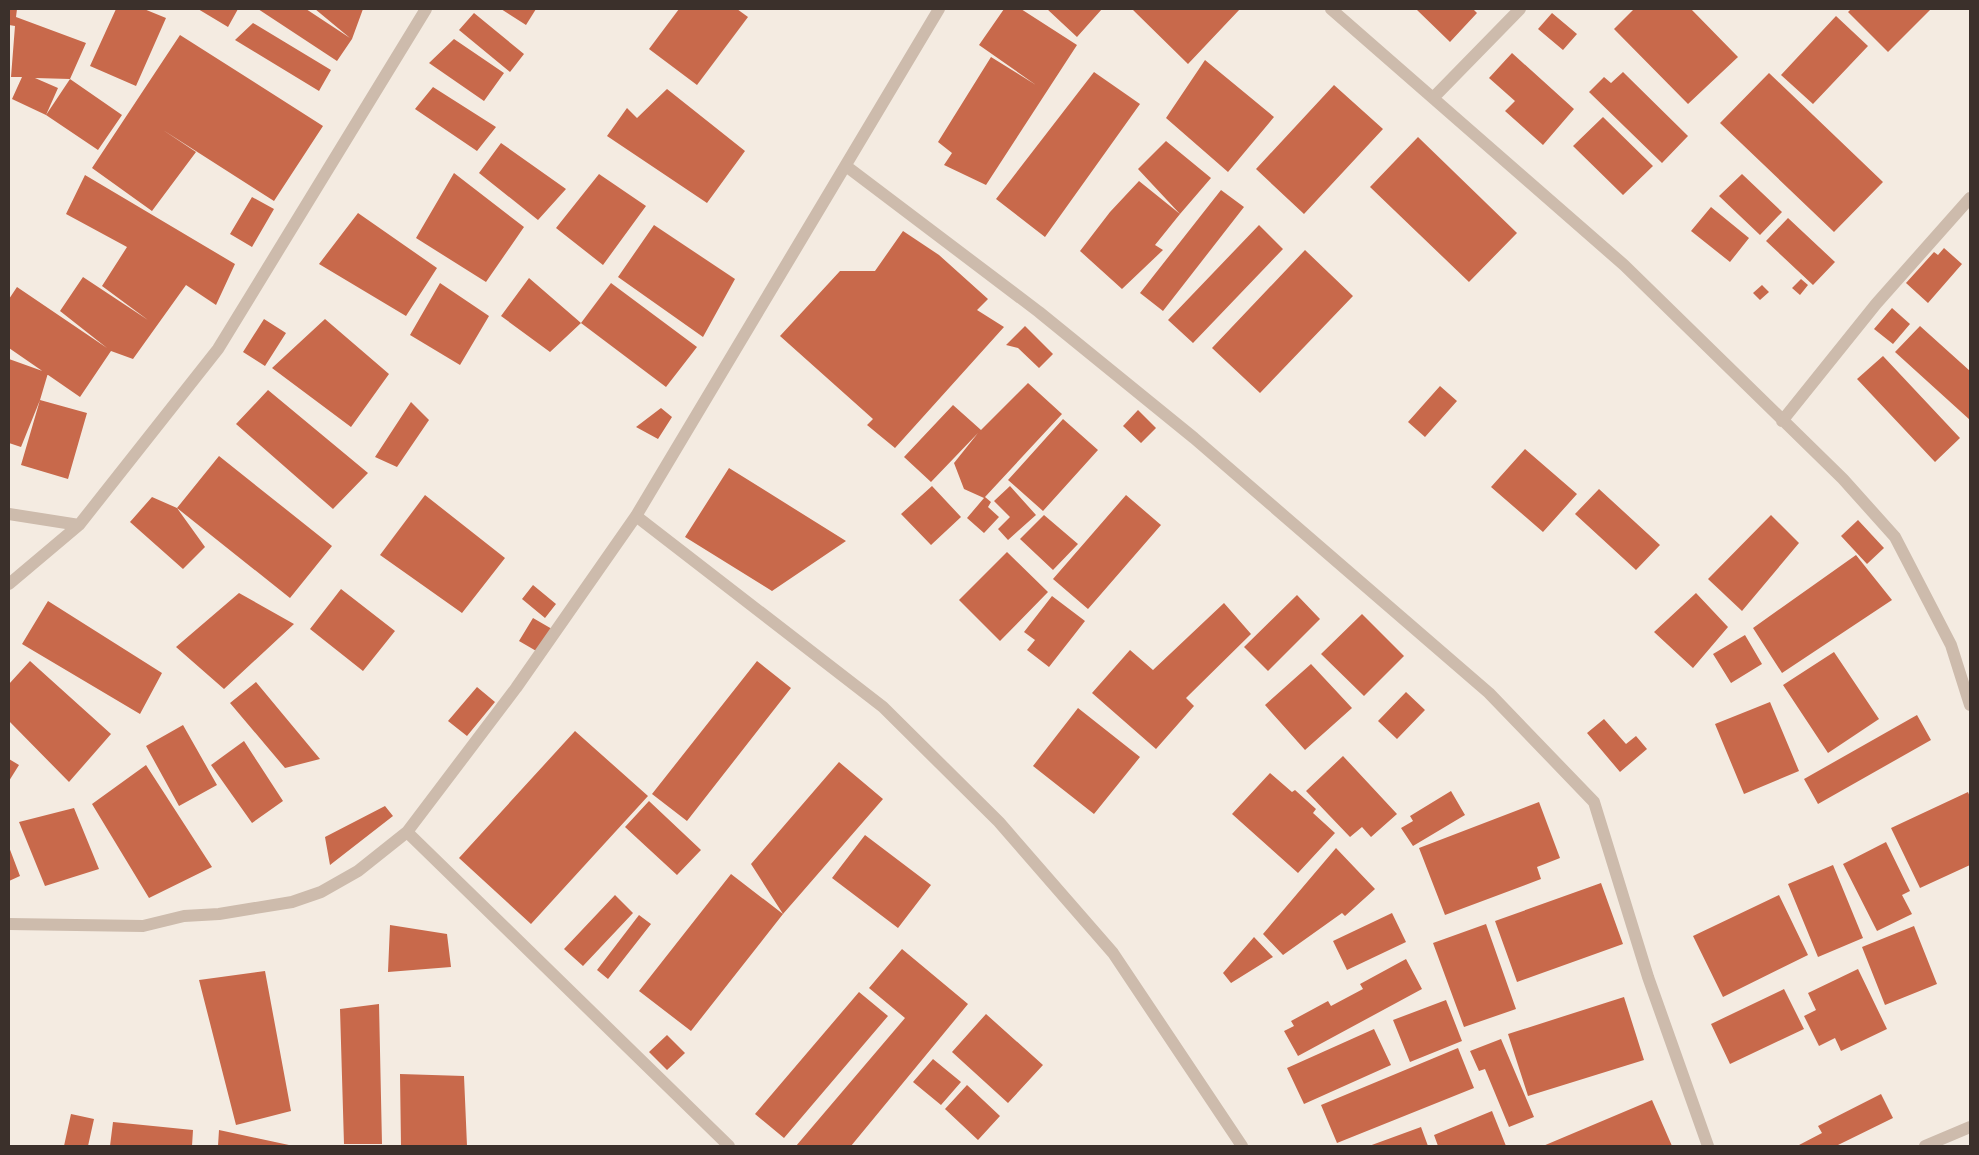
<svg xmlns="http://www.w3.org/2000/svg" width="1979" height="1155" viewBox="0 0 1979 1155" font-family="Helvetica,sans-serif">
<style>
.building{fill:#c8694b}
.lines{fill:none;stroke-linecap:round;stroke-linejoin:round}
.street{stroke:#cdbbac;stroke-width:12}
</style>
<rect width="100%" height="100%" fill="#f4ebe1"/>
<path class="building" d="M9,9H17L16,17L86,43L70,79L122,115L98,150L46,115L70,79L35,78L58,88L46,115L12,99L22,77H11L15,26L9,25Z
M116,9H144L166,18L136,86L90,66Z
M198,9H238L228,27Z
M258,9H306L350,38L315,9H363L352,39L337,61Z
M501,9H536L526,25Z
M679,9H737L748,17L697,85L649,49Z
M1004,9H1021L1077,45L986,185L944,165L952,153L938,142L991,57L1036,85L979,45Z
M1047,9H1102L1077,37Z
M1132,9H1240L1188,64Z
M1416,9H1473L1477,13L1450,42Z
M1634,9H1691L1738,57L1688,104L1614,29Z
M1851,9H1931L1888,52L1848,12Z
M474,13L524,54L510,72L459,30Z
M1552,13L1577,34L1563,50L1538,29Z
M1836,16L1868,46L1813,104L1781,75Z
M253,23L331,70L319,91L235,40Z
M180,35L323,126L274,201L163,130L196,152L152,211L92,168Z
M454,39L504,73L484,101L429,63Z
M1512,53L1574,109L1543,145L1505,111L1515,101L1489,78Z
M1205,60L1274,117L1228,172L1166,118Z
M1094,72L1140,104L1045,237L996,199Z
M1623,72L1688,136L1662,163L1589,92L1604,77L1611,83Z
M1769,73L1883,182L1834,232L1720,123Z
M1334,85L1383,129L1304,214L1256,169Z
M433,87L496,127L477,151L415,109Z
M667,89L745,151L707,203L607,136L627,108L637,118Z
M1603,117L1653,166L1623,195L1573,146Z
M1418,137L1517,233L1469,282L1370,187Z
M1166,141L1211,178L1180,214L1138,169Z
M501,143L566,189L538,220L479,173Z
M454,173L524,227L486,282L416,238Z
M599,174L646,206L603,265L556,228Z
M1742,174L1782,212L1760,235L1719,196Z
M85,175L235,264L216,305L186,285L133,359L111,351L80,397L9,348V299L17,287L107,348L60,311L83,277L148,320L102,286L127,247L66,214Z
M1139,181L1180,214L1155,245L1163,250L1122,289L1080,251L1110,212Z
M1221,190L1244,207L1163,311L1140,293Z
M252,197L274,209L252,247L230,234Z
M1711,207L1749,238L1730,262L1691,231Z
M358,213L437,268L406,316L319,264Z
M1788,218L1835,262L1813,285L1766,241Z
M654,225L735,279L703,337L618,277Z
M1259,225L1283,249L1193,343L1168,320Z
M903,231L939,255L988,299L977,310L1004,327L895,448L867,425L873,419L780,336L840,271H875Z
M1944,248L1962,264L1928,303L1906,283L1934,252L1938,255Z
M1305,250L1353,296L1260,393L1212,348Z
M529,278L581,323L550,352L501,316Z
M1801,279L1808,285L1800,295L1792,288Z
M440,283L489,316L460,365L410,335Z
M611,283L697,347L666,387L581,323Z
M1762,285L1769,292L1760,300L1753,293Z
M1892,308L1910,324L1893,344L1874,329Z
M264,319L286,333L265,366L243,352Z
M325,319L389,374L351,427L272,368Z
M1025,326L1053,354L1039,368L1018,348L1006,345Z
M1920,326L1970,371V420L1895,352Z
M1883,356L1960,438L1935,462L1857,379Z
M9,359L48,373L40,400L87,413L68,479L21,465L40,400L21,447L9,443Z
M1028,383L1062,414L985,497L991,502L988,507L999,517L984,533L967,518L984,498L964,489L954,463L978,433L931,482L904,457L953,405L981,430Z
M1440,386L1457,401L1425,437L1408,422Z
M268,390L368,473L333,509L236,424Z
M411,402L429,420L397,467L375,457Z
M661,408L672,417L658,439L636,427Z
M1138,410L1156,428L1141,443L1123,426Z
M1063,419L1098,450L1043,511L1008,480Z
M1525,449L1577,494L1543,532L1491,487Z
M219,456L332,546L290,598L177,508L205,547L183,569L130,522L152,497L177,508Z
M729,468L846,541L772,591L685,537Z
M932,486L961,517L931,545L901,514Z
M1010,486L1036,515L1008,540L998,529L1010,517L994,501Z
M1599,489L1660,545L1636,570L1575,514Z
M425,495L505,558L462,613L380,555Z
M1126,495L1161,525L1088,609L1053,579Z
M1044,515L1078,544L1053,570L1020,539Z
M1771,515L1799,543L1742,611L1708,579Z
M1858,520L1884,548L1867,564L1841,536Z
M1007,552L1048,592L1000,641L959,600Z
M1856,555L1892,600L1782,673L1753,628Z
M533,585L556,604L545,618L522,599Z
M341,589L395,631L363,671L310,629Z
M239,593L294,624L224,689L176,647Z
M1696,593L1728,627L1693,668L1654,632Z
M1297,595L1320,619L1268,671L1244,647Z
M1052,596L1085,621L1049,667L1027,650L1035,640L1024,632Z
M48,601L162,673L140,714L22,644Z
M1224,603L1251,634L1186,698L1194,706L1156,749L1092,693L1130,650L1153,670Z
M1362,614L1404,656L1364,696L1321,654Z
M533,618L552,629L538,652L519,641Z
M1745,635L1762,664L1731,683L1713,654Z
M1834,652L1879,719L1828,753L1783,685Z
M30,661L111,734L69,782L9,721V684Z
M757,661L791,688L687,821L652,794Z
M1311,664L1352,708L1305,750L1265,705Z
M256,682L320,759L285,768L230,703Z
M477,687L495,702L467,736L448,721Z
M1406,692L1425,710L1397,739L1378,721Z
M1770,702L1799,771L1744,794L1715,724Z
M1078,708L1140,757L1094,814L1033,766Z
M1917,715L1931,740L1818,804L1804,779Z
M1604,719L1626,744L1636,736L1647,749L1620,772L1587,733Z
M183,725L217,785L179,806L146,746Z
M575,731L648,796L531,924L459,858Z
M244,741L283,801L252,823L211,765Z
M1343,756L1397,814L1371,837L1362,827L1350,837L1306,791Z
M9,759L19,765L9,781Z
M839,762L883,799L783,914L751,864Z
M146,765L212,867L149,898L92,804Z
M1270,773L1292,792L1295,790L1316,809L1313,813L1335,833L1298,873L1232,814Z
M1451,791L1465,815L1413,846L1401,828L1413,821L1410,816Z
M1968,792L1970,797V865L1920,888L1891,828Z
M649,801L701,850L677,875L625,827Z
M1539,802L1560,858L1537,867L1541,879L1445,915L1419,848Z
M385,806L393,816L330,865L325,837Z
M74,808L99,869L45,886L19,822Z
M865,835L931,885L898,928L832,878Z
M1886,842L1910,891L1902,895L1912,914L1877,931L1843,864Z
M9,847L20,876L9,881Z
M1336,848L1375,889L1345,916L1342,913L1283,955L1263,934Z
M1833,865L1863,938L1818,957L1788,884Z
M731,874L783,914L691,1031L639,991Z
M1601,883L1623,944L1517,982L1495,921Z
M615,895L633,913L583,966L564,949Z
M1779,895L1808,955L1723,997L1693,936Z
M1392,913L1406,942L1347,970L1333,941Z
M639,915L651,924L608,979L597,970Z
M1486,924L1516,1009L1464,1027L1433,943Z
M390,925L447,934L451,967L388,972Z
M1914,926L1937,984L1885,1005L1862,947Z
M1254,937L1273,957L1231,983L1223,973Z
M902,949L968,1004L851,1146H796L905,1018L869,988Z
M1406,959L1422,989L1298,1056L1284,1031L1294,1026L1291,1021L1328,1001L1331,1006L1363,989L1360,984Z
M1858,969L1887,1029L1841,1051L1835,1038L1819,1046L1804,1016L1816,1010L1808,993Z
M265,971L291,1111L236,1125L199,980Z
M1784,989L1804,1029L1730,1064L1711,1024Z
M859,992L888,1016L784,1138L755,1114Z
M1624,997L1644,1060L1528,1096L1508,1034Z
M1446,1000L1462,1041L1410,1062L1393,1020Z
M379,1004L382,1144H344L340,1009Z
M986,1014L1043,1065L1008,1103L952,1052Z
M1374,1029L1391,1065L1304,1104L1287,1068Z
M667,1035L685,1053L667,1070L649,1052Z
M1501,1039L1534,1117L1509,1127L1485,1069L1479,1071L1470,1051Z
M1458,1048L1474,1088L1337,1143L1321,1105Z
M933,1059L961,1082L941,1105L913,1082Z
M400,1074L464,1076L467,1146H401Z
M967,1085L1000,1116L978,1140L945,1109Z
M1881,1094L1893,1118L1836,1146H1800L1799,1145L1822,1133L1818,1126Z
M1652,1100L1672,1146H1543Z
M1492,1111L1506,1146H1438L1434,1135Z
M71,1114L94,1119L88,1146H64Z
M113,1122L193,1130L192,1146H110Z
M1421,1127L1428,1146H1369Z
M219,1130L289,1145V1146H218Z"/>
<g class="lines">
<path class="street" d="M1331,9L1624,265L1843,479L1895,537L1951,645L1970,705
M1433,98L1520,9
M846,166L1039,312L1194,438L1489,693L1594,802L1648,977L1708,1146
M1782,421L1876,304L1970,198
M9,514L79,525
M636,516L883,707L999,822L1113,953L1242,1146
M9,584L79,525L218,349L426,9
M407,832L729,1146
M9,924L143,926L184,916L219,914L292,902L321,892L358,871L407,832L516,688L636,516L939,9
M1925,1146L1970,1127"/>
</g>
<rect width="1979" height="1155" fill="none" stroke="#3b302b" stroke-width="20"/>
</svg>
